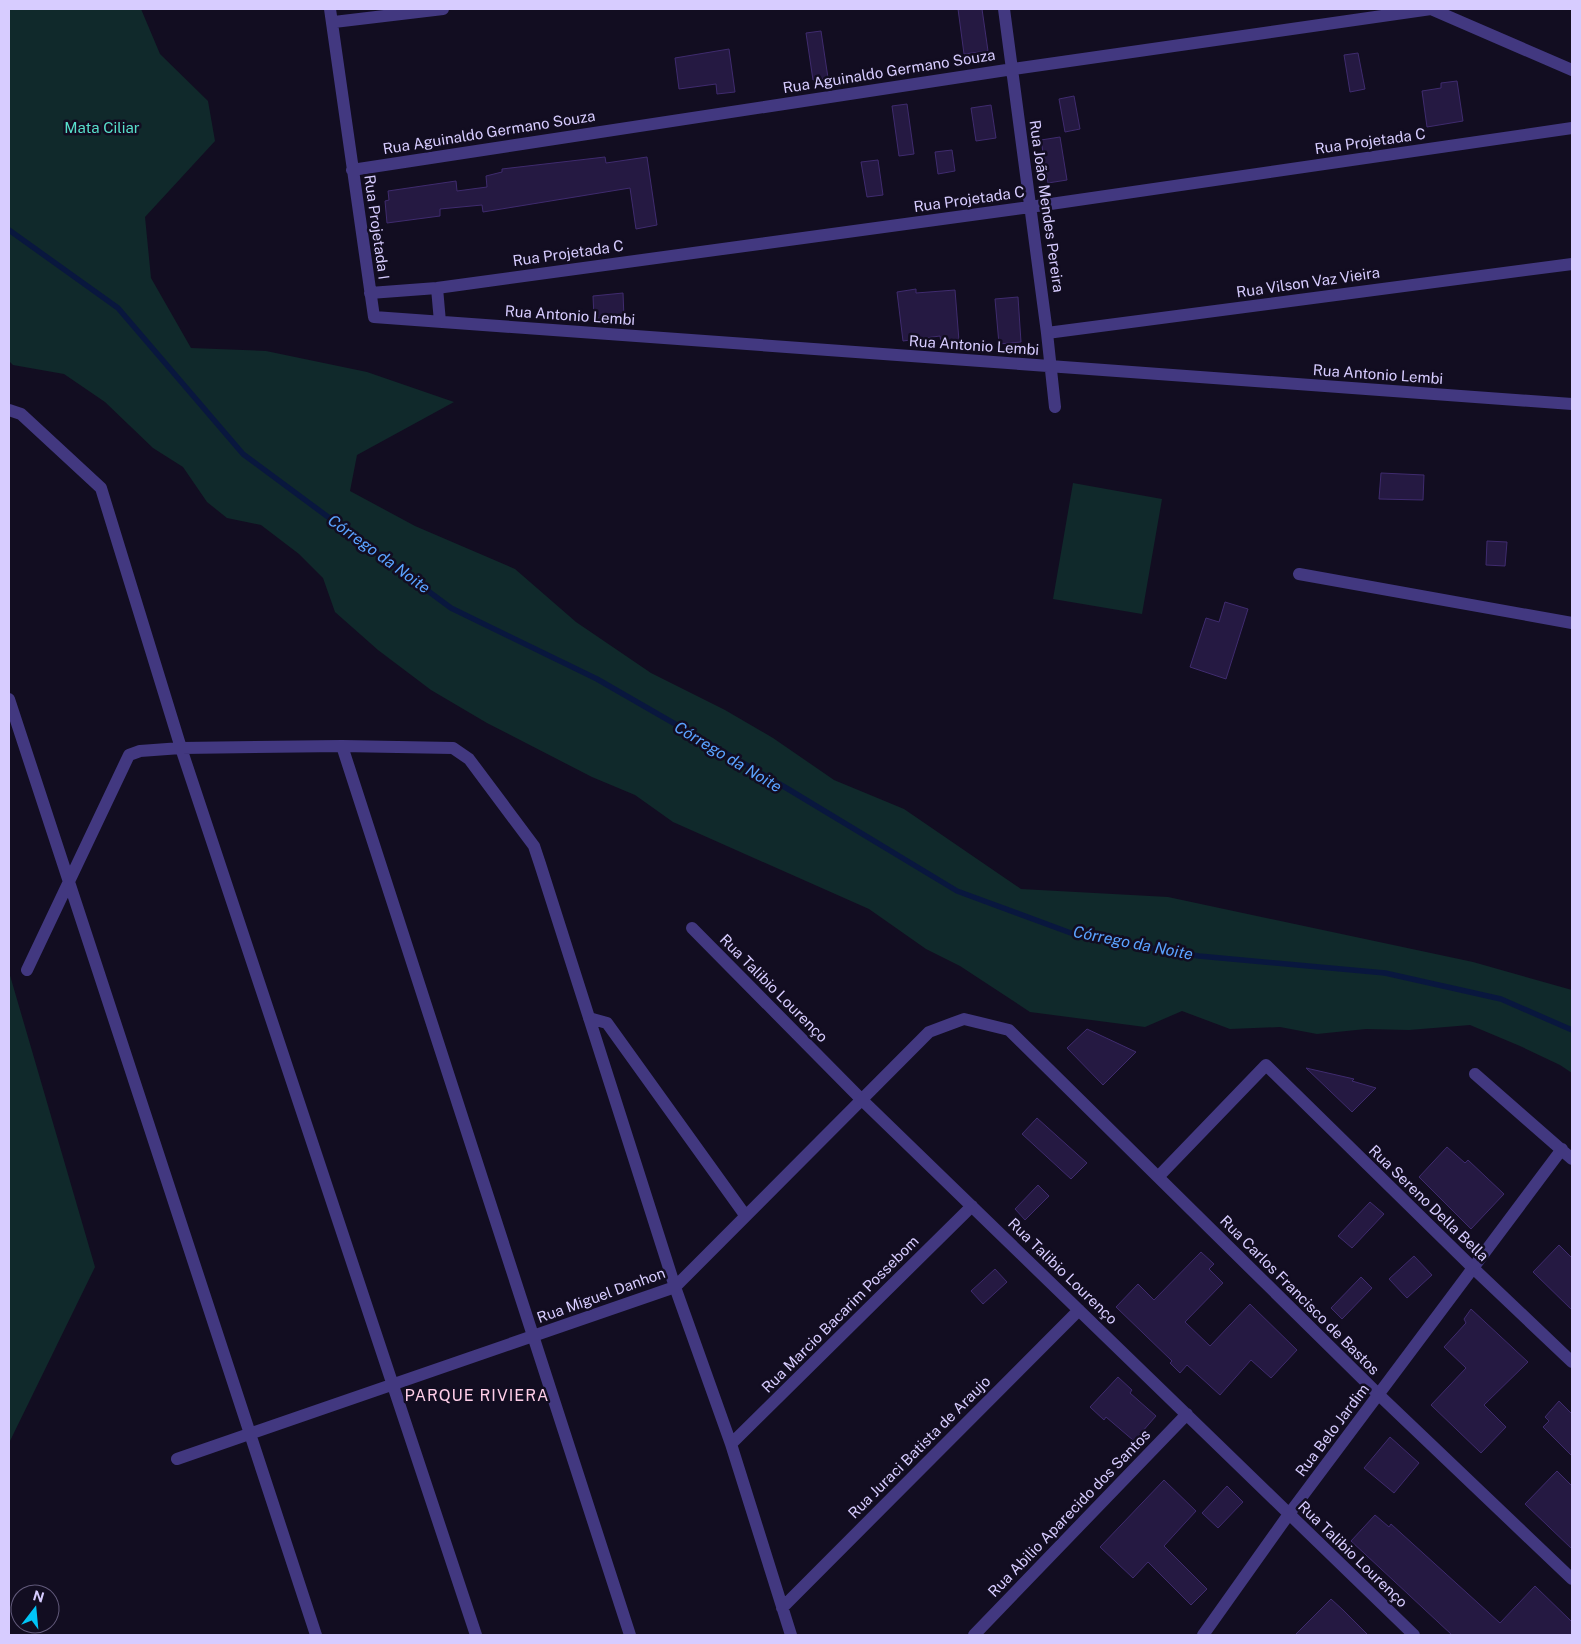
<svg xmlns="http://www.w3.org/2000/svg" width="1581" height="1644" viewBox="0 0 1581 1644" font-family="'Public Sans',sans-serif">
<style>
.green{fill:#10292b}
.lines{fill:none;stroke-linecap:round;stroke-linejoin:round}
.stream{stroke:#09173e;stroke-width:5.5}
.building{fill:#251942;stroke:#3f2b6e}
.minor{stroke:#423880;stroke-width:12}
.labels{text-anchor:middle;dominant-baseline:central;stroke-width:5;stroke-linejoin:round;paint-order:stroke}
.street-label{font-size:15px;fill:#d7ccff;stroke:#120d21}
.park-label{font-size:15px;fill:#58dfcb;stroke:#120d21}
.water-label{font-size:16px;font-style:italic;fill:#5aa2ff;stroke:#120d21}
.neighbourhood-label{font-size:16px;letter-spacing:1px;fill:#ffcee8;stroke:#120d21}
</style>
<rect width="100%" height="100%" fill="#120d21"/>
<path class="green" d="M9,9H141L160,54L208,101L215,141L145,217L151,278L191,348L266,351L367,372L454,402L357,455L350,491L415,526L515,569L576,622L651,673L725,710L773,738L834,780L904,809L1021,889L1168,897L1473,962L1572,990V1073L1560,1065L1520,1046L1470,1025L1409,1030L1366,1029L1317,1034L1280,1027L1230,1029L1182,1011L1145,1027L1030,1012L960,966L926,949L869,909L673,822L635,795L592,777L487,723L431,690L378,650L335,612L323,578L299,554L261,525L227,518L207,502L183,467L153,448L105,402L64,374L13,365L9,361Z
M1073,483L1162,499L1142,614L1053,599Z
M9,972L95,1267L9,1443Z"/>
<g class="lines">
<path class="stream" d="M9,230L118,308L243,454L451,608L597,679L788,789L957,891L1079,936L1199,956L1385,973L1501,999L1572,1030"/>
</g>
<path class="building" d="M958,9H982L988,51L964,54Z
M821,31L828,78L813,80L806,33Z
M729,49L735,92L717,94L716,84L679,89L675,58Z
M1358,53L1365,89L1350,92L1344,55Z
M1457,81L1463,121L1427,127L1422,91L1441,88V83Z
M1074,96L1080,129L1065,132L1059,99Z
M907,104L914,154L899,156L892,106Z
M991,105L996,138L976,141L971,108Z
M1060,137L1067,180L1048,183L1041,140Z
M952,150L955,171L938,174L935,152Z
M605,157L606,163L647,157L657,225L636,229L630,188L483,212L482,205L440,209V216L387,223L385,201L389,200L388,191L456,181L457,191L487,187L486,176L502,172V169Z
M878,160L883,195L867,197L861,162Z
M916,289V293L955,290L959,341L941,342L940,336L903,341L897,292Z
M623,293L624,318H594L593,296Z
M1018,297L1021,342L999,344L995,299Z
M1381,473L1424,475L1423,500L1379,499Z
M1487,541L1507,542L1505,566L1486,565Z
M1225,602L1248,609L1226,679L1190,667L1206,618L1219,622Z
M1087,1029L1136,1052L1103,1085L1067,1048Z
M1306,1068L1354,1079L1352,1081L1376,1088L1352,1112Z
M1037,1118L1087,1163L1071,1179L1022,1134Z
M1447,1147L1465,1163L1468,1160L1504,1194L1471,1229L1419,1177Z
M1038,1185L1049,1196L1025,1220L1015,1209Z
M1370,1202L1384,1214L1352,1248L1338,1236Z
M1559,1245L1572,1258V1310L1533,1272Z
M1201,1252L1214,1264L1209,1269L1223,1283L1185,1322L1210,1346L1250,1304L1297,1350L1271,1378L1251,1360L1220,1395L1187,1365L1180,1373L1170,1363L1172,1361L1116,1307L1138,1284L1154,1300Z
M1414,1256L1432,1275L1407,1298L1389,1279Z
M995,1269L1007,1282L983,1304L971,1291Z
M1361,1277L1372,1288L1342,1319L1331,1308Z
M1471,1309L1528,1362L1484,1405L1506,1427L1481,1453L1431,1405L1466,1368L1444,1347L1466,1323L1464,1319Z
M1118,1377L1132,1390L1130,1393L1156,1416L1134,1441L1106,1417L1104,1420L1090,1407Z
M1559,1401L1572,1414V1456L1543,1427L1549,1421L1545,1417Z
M1390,1437L1419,1463L1394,1493L1364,1468Z
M1557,1471L1572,1486V1549L1525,1504Z
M1164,1480L1196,1511L1164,1546L1207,1589L1191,1605L1148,1562L1133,1578L1100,1547Z
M1227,1486L1243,1502L1218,1528L1202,1513Z
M1375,1515L1389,1527L1391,1524L1500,1623L1535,1586L1572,1622V1635H1452L1351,1541Z
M1331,1599L1343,1610L1368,1635H1295Z"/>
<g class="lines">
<path class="minor" d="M330,9L374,317L1572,404
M1004,9L1047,333L1055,407
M1431,9L1572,70
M334,22L443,9
M352,170L1013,69L1431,9
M437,288L440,322
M370,293L437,288L1030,207L1572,128
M1047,333L1572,264
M9,410L21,414L101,488L181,748L476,1635
M1299,574L1572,623
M9,699L316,1635
M342,746L630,1635
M692,928L861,1099L1414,1635
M27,970L129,755L140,751L181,748L342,746L453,748L469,759L534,846L540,864L675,1287L731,1444L791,1635
M589,1018L607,1023L745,1215
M1475,1074L1572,1159
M1158,1177L1266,1065L1472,1267L1572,1362
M731,1444L972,1206
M177,1459L675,1287L929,1032L964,1019L1009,1030L1379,1395L1572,1579
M782,1608L1079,1310
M974,1635L1187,1414
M1203,1635L1289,1514L1562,1149"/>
</g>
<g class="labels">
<g class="street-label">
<text transform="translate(889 71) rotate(-9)">Rua Aguinaldo Germano Souza</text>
<text transform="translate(489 132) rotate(-9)">Rua Aguinaldo Germano Souza</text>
<text transform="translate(1370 141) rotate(-8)">Rua Projetada C</text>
<text transform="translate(969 199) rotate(-8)">Rua Projetada C</text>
<text transform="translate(1047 206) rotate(82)">Rua João Mendes Pereira</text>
<text transform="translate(377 227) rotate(82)">Rua Projetada I</text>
<text transform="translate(568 253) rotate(-8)">Rua Projetada C</text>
<text transform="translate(1308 282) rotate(-8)">Rua Vilson Vaz Vieira</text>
<text transform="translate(570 315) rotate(4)">Rua Antonio Lembi</text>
<text transform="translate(974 345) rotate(4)">Rua Antonio Lembi</text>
<text transform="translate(1378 374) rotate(4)">Rua Antonio Lembi</text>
<text transform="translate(774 988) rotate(45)">Rua Talibio Lourenço</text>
<text transform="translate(1429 1203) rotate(44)">Rua Sereno Della Bella</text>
<text transform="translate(1063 1271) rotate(44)">Rua Talibio Lourenço</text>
<text transform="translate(601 1295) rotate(-20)">Rua Miguel Danhon</text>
<text transform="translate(1300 1295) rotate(45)">Rua Carlos Francisco de Bastos</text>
<text transform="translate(840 1314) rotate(-45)">Rua Marcio Bacarim Possebom</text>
<text transform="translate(1332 1430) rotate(-53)">Rua Belo Jardim</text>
<text transform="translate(919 1447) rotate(-45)">Rua Juraci Batista de Araujo</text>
<text transform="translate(1069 1513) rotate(-46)">Rua Abilio Aparecido dos Santos</text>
<text transform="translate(1353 1554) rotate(44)">Rua Talibio Lourenço</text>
</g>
<g class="park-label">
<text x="102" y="127">Mata Ciliar</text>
</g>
<g class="water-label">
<text transform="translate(379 554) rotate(36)">Córrego da Noite</text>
<text transform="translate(728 757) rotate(31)">Córrego da Noite</text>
<text transform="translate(1133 943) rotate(11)">Córrego da Noite</text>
</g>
<g class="neighbourhood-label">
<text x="477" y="1395">PARQUE RIVIERA</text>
</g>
</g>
<rect width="1581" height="1644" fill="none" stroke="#d7ccff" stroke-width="20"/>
<g transform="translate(35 1609) rotate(16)"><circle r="24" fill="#120d21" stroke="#61597a"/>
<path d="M0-4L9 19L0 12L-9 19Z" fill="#00c5f7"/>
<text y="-8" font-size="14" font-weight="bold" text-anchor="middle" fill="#d7ccff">N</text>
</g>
</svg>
